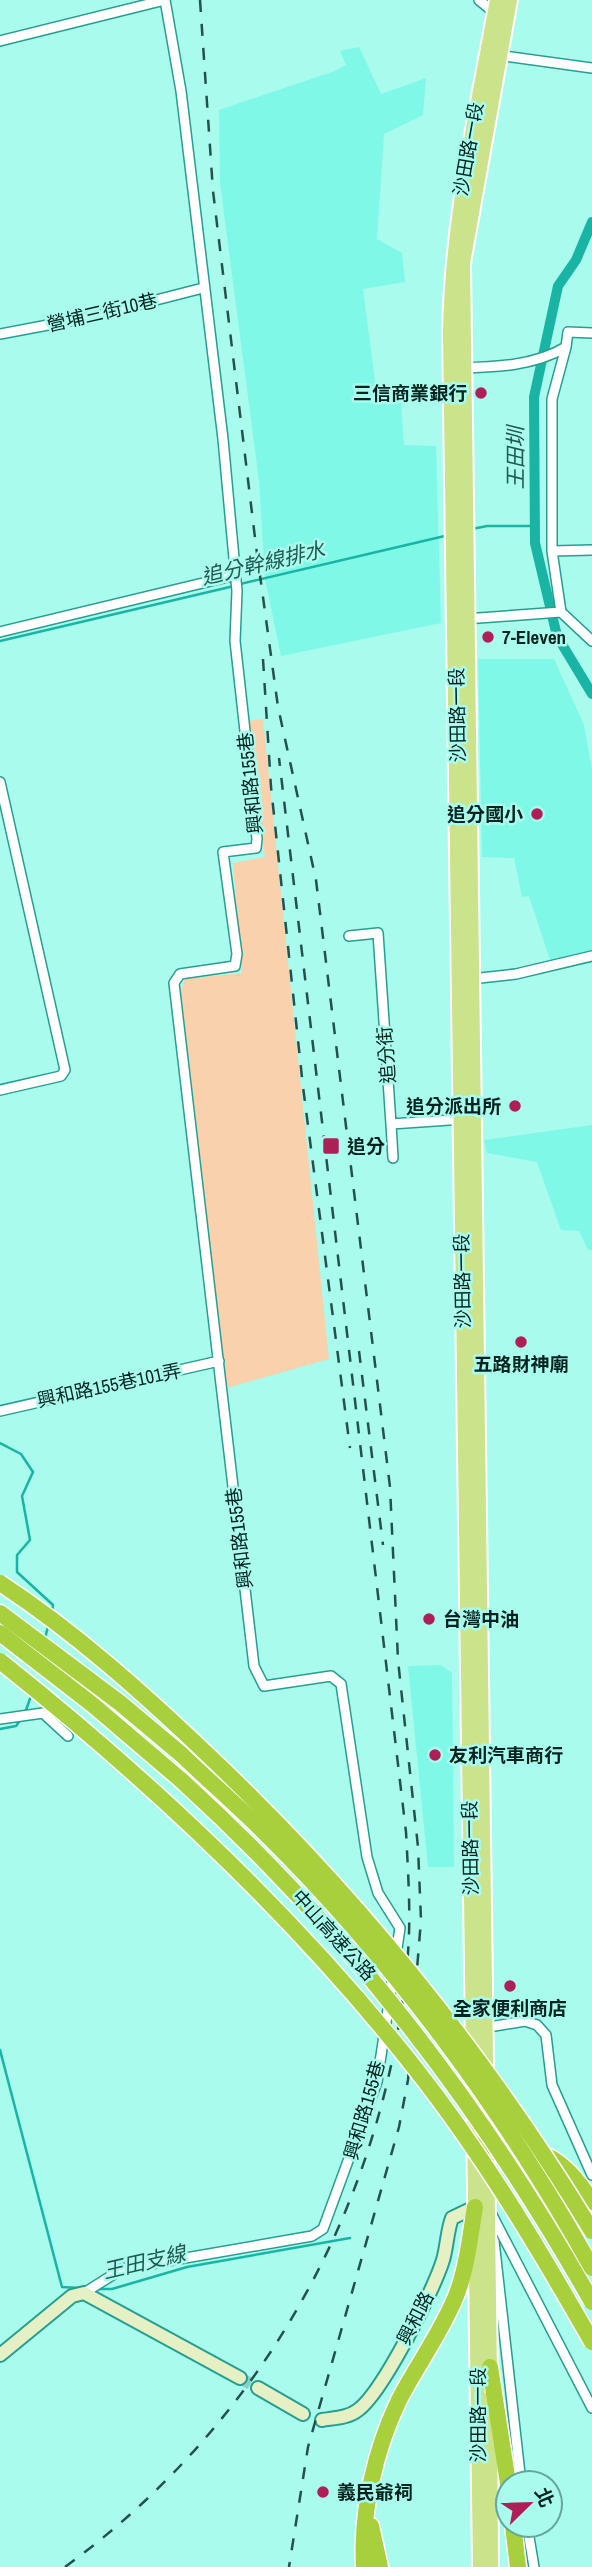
<svg xmlns="http://www.w3.org/2000/svg" width="592" height="2567" viewBox="0 0 592 2567" font-family="'Archivo Narrow','Noto Sans TC',sans-serif">
<style>
.built{fill:#7ff8e7}
.green{fill:#f9d1ac}
.lines{fill:none;stroke-linecap:round;stroke-linejoin:round}
.stream{stroke:#19b4a4;stroke-width:2.5}
.canal{stroke:#19b4a4;stroke-width:10}
.secondary-tunnel{stroke:#87d0c5;stroke-width:12;stroke-dasharray:12 6;stroke-linecap:butt}
.street-casing{stroke:#289e90;stroke-width:12}
.secondary-casing{stroke:#289e90;stroke-width:16}
.primary-casing{stroke:#fff;stroke-width:18}
.highway-casing{stroke:#fff;stroke-width:19}
.street{stroke:#fff;stroke-width:9}
.secondary{stroke:#e5f1c4;stroke-width:12}
.primary{stroke:#cbe38a;stroke-width:14}
.highway{stroke:#a8d03c;stroke-width:16}
.rail{stroke:#24514c;stroke-width:2.5;stroke-dasharray:12 12;stroke-linecap:butt}
.highway-bridge-casing{stroke:#fff;stroke-width:19;stroke-linecap:butt}
.highway-bridge{stroke:#a8d03c;stroke-width:16}
.poi-dot{fill:#ae1f58;stroke:#a9fbee;stroke-width:2.5}
.labels{text-anchor:middle;dominant-baseline:central;stroke-width:5;stroke-linejoin:round;paint-order:stroke}
.street-label{font-size:19px;fill:#00231f;stroke:#a9fbee}
.poi-label{font-size:19px;font-weight:bold;fill:#00231f;stroke:#a9fbee;text-anchor:start}
.water-label{font-size:21px;font-style:italic;fill:#215952;stroke:#a9fbee}
</style>
<rect width="100%" height="100%" fill="#a9fbee"/>
<path class="built" d="M359,47L381,94L426,78L423,115L384,134L377,239L402,253L405,282L363,289L378,404L401,403L404,445L436,446L441,623L281,656L265,579L259,481L220,183L219,110L335,71L346,65L340,51Z
M478,659H554L584,725L592,770V950L550,960L529,896L522,897L514,858L482,857Z
M592,1125V1250H588L579,1231L561,1230L537,1162L487,1153L484,1140Z
M441,1665L452,1673L454,1867H428L408,1666Z"/>
<path class="green" d="M263,719L329,1359L227,1388L181,990L185,979L242,973L233,863L265,857L248,721Z"/>
<g class="lines">
<path class="stream" d="M472,529L487,526H535
M240,584L449,535
M0,641L234,586
M0,1443L21,1454L33,1472L22,1496L30,1540L17,1555V1572L53,1605L52,1612
M45,1639L48,1626
M25,1713L32,1693
M0,1729L16,1726L21,1719
M0,2050L62,2287L80,2288
M97,2289H112L187,2267L350,2238"/>
<path class="canal" d="M592,222L576,260L558,286L534,397L535,543L557,636L592,694"/>
<path class="secondary-tunnel" d="M240,2378L258,2388"/>
<defs>
<path id="street" d="M479,0L496,14
M0,41L165,0L181,91L223,439L237,591L235,641L257,839L256,848L223,852L237,954L235,966L180,974L174,983L254,1666L264,1686L331,1676L341,1684L367,1857L378,1893L400,1928L396,1955
M497,55L592,68
M0,334L90,317L203,288
M460,368C496,367 534,366 566,347L568,332L592,333
M552,551L592,550
M561,612L552,551V399L566,347
M465,619L561,612L592,641
M0,632L236,575
M0,782L65,1070L61,1076L0,1090
M349,936L378,933L391,1124L464,1119
M471,979L516,974L592,956
M391,1124L393,1158
M0,1411L219,1361
M0,1719L43,1713L68,1736
M483,2028L525,2021L537,2025L546,2035L552,2085L592,2175
M491,2213L592,2408
M494,2241L521,2483
M84,2293L122,2269L312,2236L323,2229L377,2082L393,1976
M527,2525L534,2567"/>
<path id="secondary" d="M0,2355L72,2296L84,2293L240,2378
M258,2388L303,2414
M322,2420C334,2418 348,2418 358,2410C382,2393 434,2290 443,2260C447,2247 447,2231 452,2218L475,2207L482,2208"/>
<path id="primary" d="M490,2377L463,263L510,0
M490,2398L491,2567
M480,2567L450,332C452,219 477,111 497,0"/>
<path id="highway" d="M0,1613L120,1703L182,1755
M0,1633L93,1705L181,1780
M473,2145C534,2150 556,2145 592,2202
M490,2367L508,2483
M513,2525L518,2567
M371,2526L380,2567
M364,2567C361,2511 375,2450 399,2400C417,2365 441,2333 456,2296C467,2268 470,2237 475,2207"/>
</defs>
<use href="#street" class="street-casing"/>
<use href="#secondary" class="secondary-casing"/>
<use href="#primary" class="primary-casing"/>
<use href="#highway" class="highway-casing"/>
<use href="#street" class="street"/>
<use href="#secondary" class="secondary"/>
<use href="#primary" class="primary"/>
<use href="#highway" class="highway"/>
<path class="rail" d="M200,0L213,191L256,546L278,707L316,880L390,1487L398,1660L418,1847L421,1920L408,2080L399,2127L308,2447L289,2567
M263,659L271,787L303,1087L350,1448
M359,1351L383,1545
M65,2567C264,2422 387,2200 408,1953C411,1913 408,1872 406,1832L279,758"/>
<defs>
<path id="highway-bridge" d="M0,1583C76,1633 143,1693 208,1755C359,1898 484,2053 592,2231
M0,1661C152,1782 294,1915 414,2067C482,2153 538,2247 592,2342
M182,1755C210,1782 240,1808 267,1835C395,1962 505,2112 592,2268
M181,1780C349,1933 481,2105 592,2302"/>
</defs>
<use href="#highway-bridge" class="highway-bridge-casing"/>
<use href="#highway-bridge" class="highway-bridge"/>
</g>
<g class="poi-dot">
<circle cx="481" cy="393" r="7"/>
<circle cx="488" cy="637" r="7"/>
<circle cx="537" cy="814" r="7"/>
<circle cx="515" cy="1106" r="7"/>
<rect x="322" y="1137" width="18" height="18" rx="3.5"/>
<circle cx="521" cy="1342" r="7"/>
<circle cx="429" cy="1619" r="7"/>
<circle cx="435" cy="1755" r="7"/>
<circle cx="510" cy="1986" r="7"/>
<circle cx="323" cy="2492" r="7"/>
</g>
<g class="labels">
<g class="street-label">
<text transform="translate(468 149) rotate(-80)">沙田路一段</text>
<text transform="translate(102 312) rotate(-13)">營埔三街10巷</text>
<text transform="translate(457 715) rotate(-91)">沙田路一段</text>
<text transform="translate(250 783) rotate(-96)">興和路155巷</text>
<text transform="translate(386 1055) rotate(-94)">追分街</text>
<text transform="translate(462 1281) rotate(-91)">沙田路一段</text>
<text transform="translate(109 1385) rotate(-12)">興和路155巷101弄</text>
<text transform="translate(239 1538) rotate(-97)">興和路155巷</text>
<text transform="translate(470 1848) rotate(-91)">沙田路一段</text>
<text transform="translate(334 1935) rotate(48)">中山高速公路</text>
<text transform="translate(364 2110) rotate(-74)">興和路155巷</text>
<text transform="translate(415 2318) rotate(-63)">興和路</text>
<text transform="translate(478 2415) rotate(-90)">沙田路一段</text>
</g>
<g class="poi-label">
<text x="467" y="393" text-anchor="end">三信商業銀行</text>
<text x="502" y="637">7-Eleven</text>
<text x="523" y="814" text-anchor="end">追分國小</text>
<text x="501" y="1106" text-anchor="end">追分派出所</text>
<text x="347" y="1146">追分</text>
<text x="521" y="1364" text-anchor="middle">五路財神廟</text>
<text x="443" y="1619">台灣中油</text>
<text x="449" y="1755">友利汽車商行</text>
<text x="510" y="2008" text-anchor="middle">全家便利商店</text>
<text x="337" y="2492">義民爺祠</text>
</g>
<g class="water-label">
<text transform="translate(515 458) rotate(-90)">王田圳</text>
<text transform="translate(263 563) rotate(-13)">追分幹線排水</text>
<text transform="translate(144 2262) rotate(-13)">王田支線</text>
</g>
</g>
<g transform="translate(529 2504) rotate(67)"><circle r="33" fill="#a9fbee" stroke="#65a59b" stroke-width="2"/>
<path d="M0-5L12 26L0 18L-12 26Z" fill="#ae1f58"/>
<text y="-10" font-size="19" font-weight="bold" text-anchor="middle" fill="#00231f">北</text>
</g>
</svg>
